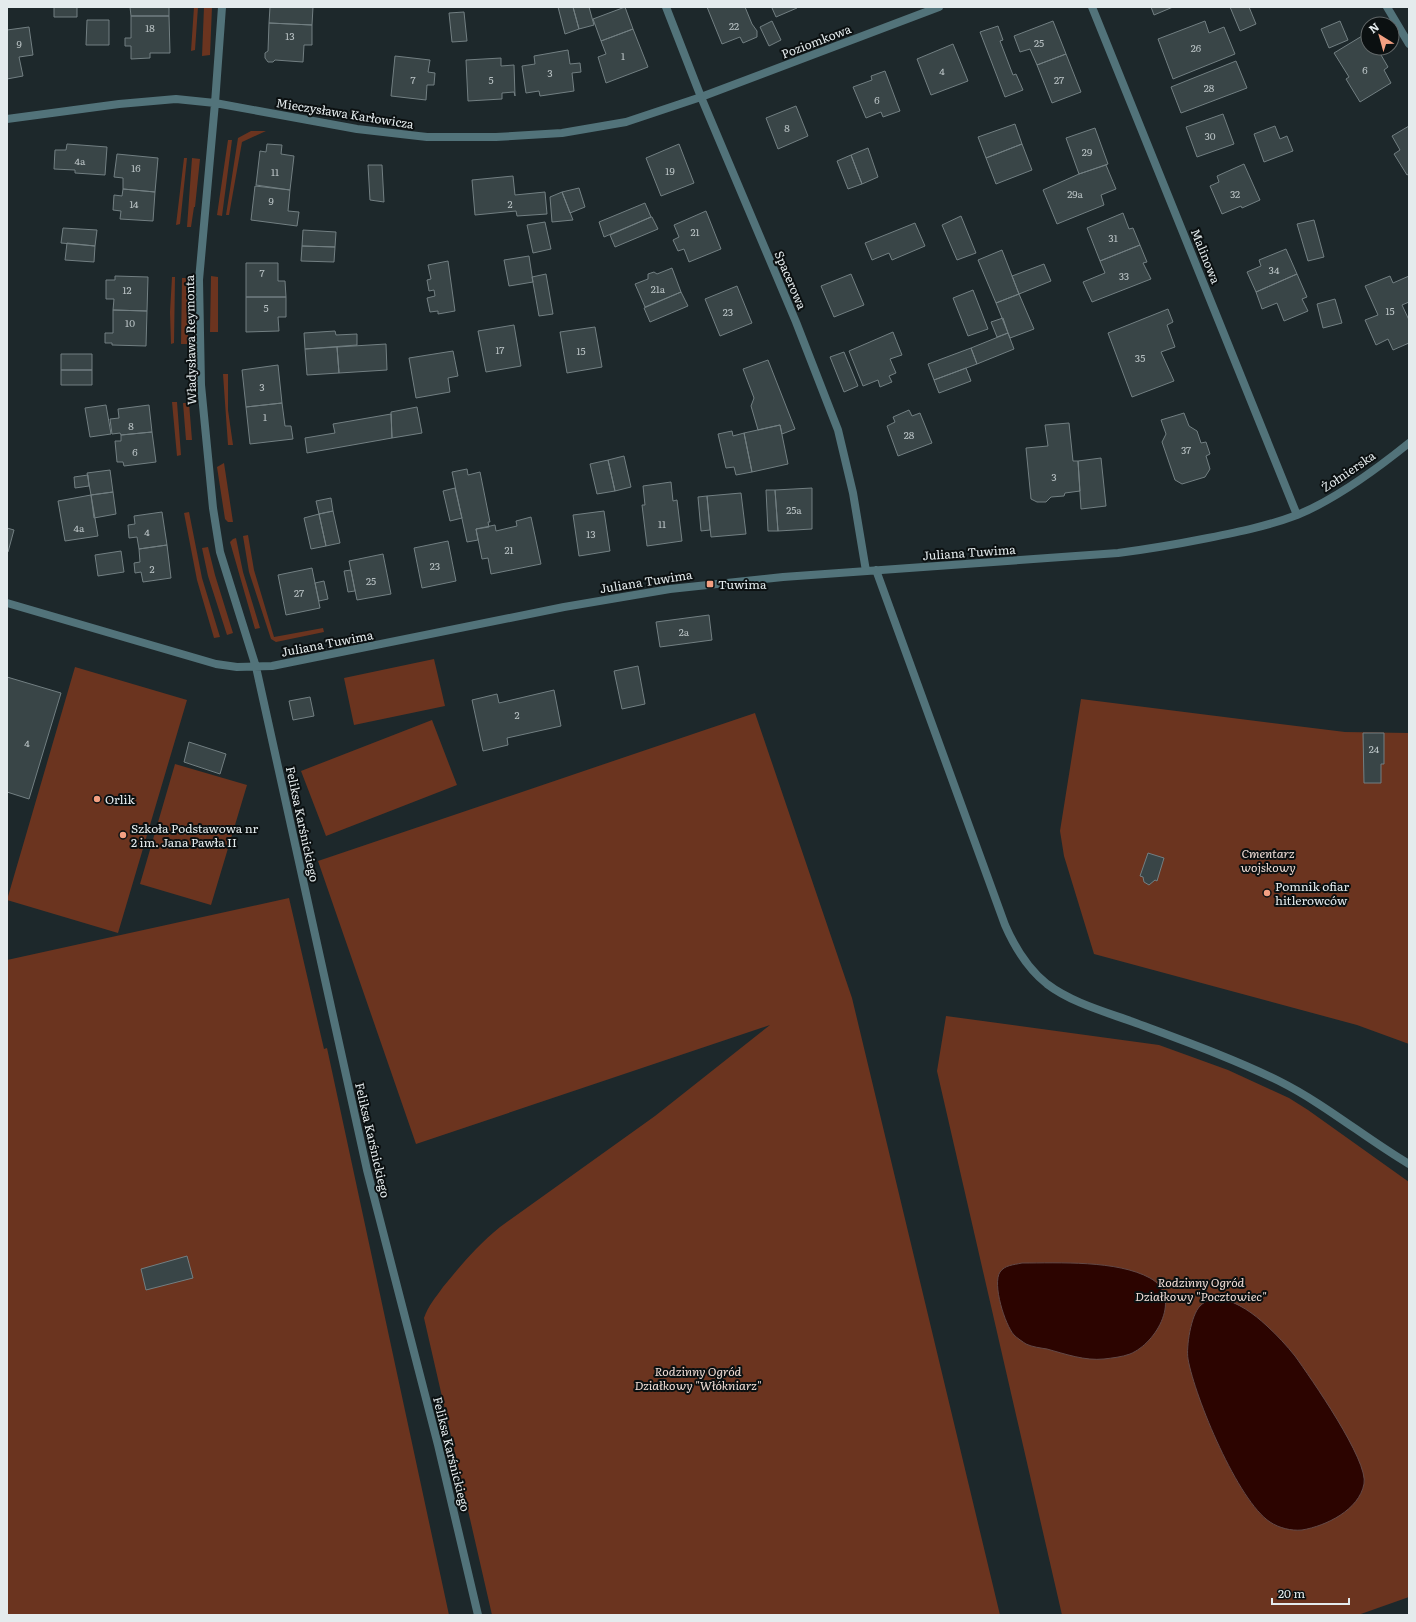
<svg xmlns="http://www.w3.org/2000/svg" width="1416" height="1622" viewBox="0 0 1416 1622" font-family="Literata,serif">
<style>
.green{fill:#6b341f}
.water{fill:#2c0400;stroke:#634947}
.building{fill:#394547;stroke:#727f82}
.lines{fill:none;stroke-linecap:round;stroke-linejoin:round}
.street{stroke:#52737a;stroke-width:8}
.poi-dot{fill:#f3a082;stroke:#0b1011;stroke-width:1.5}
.labels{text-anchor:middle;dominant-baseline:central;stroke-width:4;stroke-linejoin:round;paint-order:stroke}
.number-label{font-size:10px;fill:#b9c2c4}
.street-label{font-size:12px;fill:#e4ebed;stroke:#0b1011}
.poi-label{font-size:12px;fill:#e4ebed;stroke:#0b1011;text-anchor:start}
.park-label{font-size:12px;font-style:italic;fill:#f1ded7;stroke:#0b1011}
</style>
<rect width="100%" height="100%" fill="#1d282b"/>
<path class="green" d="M194,7H198L195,50L191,51Z
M204,7H212L210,55L202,56Z
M251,131H266L242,142L229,215H226L238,138Z
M228,140H232L222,216L217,215Z
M184,158H187L180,224L176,225Z
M192,158L200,159L195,207H194L191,227H187Z
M211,276L218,277V332H210Z
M172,277H175L174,343L171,344L170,312Z
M182,278H188V344H181Z
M223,374H228V410L233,445H228Z
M172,402H177L181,455L177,456Z
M183,403H189L192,440H186Z
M224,463L233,522H228L225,519L217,467Z
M189,512L202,578L220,637L214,638L197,580L184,513Z
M248,535L254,570L274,637L323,628L324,632L276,642L271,639L249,572L243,536Z
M236,538L243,572L260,628L255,629L230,542L233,539Z
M208,547L215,575L233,633L227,635L208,576L202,548Z
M434,659L445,706L354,725L344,678Z
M75,667L187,700L118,933L7,900Z
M1081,699L1345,732L1409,733V1044L1357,1025L1094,954L1064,856L1060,831Z
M755,713L852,998L1000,1615H492L424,1318C428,1306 436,1297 443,1287C461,1265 478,1245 500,1227L655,1116L770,1025L416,1144L318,861Z
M432,720L457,785L326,836L301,771Z
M175,764L247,785L211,905L140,884Z
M289,898L324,1049L327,1048L449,1615H7V960Z
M946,1016L1159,1045L1228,1070L1289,1098L1308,1110L1409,1182V1597L1358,1615H1062L937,1071Z"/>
<path class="water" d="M1022,1263C1059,1263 1117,1260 1150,1278C1183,1296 1157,1343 1130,1354C1122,1357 1112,1358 1104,1359C1085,1361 1065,1354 1047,1349C1041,1348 1032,1347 1026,1344C1023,1342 1017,1338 1014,1335C1005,1325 992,1284 1000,1272C1005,1265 1013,1265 1022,1263Z
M1220,1298C1239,1303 1253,1313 1267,1326C1277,1335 1287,1346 1295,1356C1310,1377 1369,1461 1364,1484C1359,1510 1326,1526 1302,1530C1291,1531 1279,1528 1270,1522C1238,1501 1195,1398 1188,1359C1186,1347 1191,1315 1200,1306C1206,1300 1212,1299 1220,1298Z"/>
<path class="building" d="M54,7H77V17H54Z
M130,7H169V16H131Z
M270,7H313L312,25L269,23Z
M558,7H573L579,29L565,34Z
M573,7H589L594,25L579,29Z
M625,7L633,29L601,41L593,19Z
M707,7H745L752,24L757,31V37L743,43L740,37L722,44Z
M774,7H797V8L776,17L772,8Z
M1151,7H1173L1154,15Z
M1230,7H1249L1256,24L1240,31Z
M464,12L467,41L452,42L449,13Z
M131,16H169L170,53H150V58L131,59V46H125V38H131Z
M87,20H109V45H86Z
M772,21L781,40L769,46L760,27Z
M1053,21L1066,54L1037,65L1030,49L1020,52L1014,36Z
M1205,21L1209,33L1224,27L1235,54L1173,79L1158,39Z
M1340,21L1348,40L1329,48L1321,29Z
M269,23L312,25V45H304L303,62L275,60L273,62H268L265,58V53L268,51Z
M998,26L1003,40L1000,41L1013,75L1016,74L1023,90L1005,97L980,32Z
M29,27L33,55L19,57L23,76L7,79V30Z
M633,29L648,67L606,83L598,57L606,54L601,41Z
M1367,33L1368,48H1377L1388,67L1384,70L1391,83L1360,102L1346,79L1349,77L1334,53Z
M953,44L968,81L931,95L917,59Z
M568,50L570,64L580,63L581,72L572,73L574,91L540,96L539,91L526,93L522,66L535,64L534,56Z
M1066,54L1081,92L1052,103L1037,65Z
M395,56L430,60L428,72L435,73L434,85H427L426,100L391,96Z
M501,58V66L514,65L515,96L514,92L502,93V99L468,101L466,60Z
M1236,61L1247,88L1181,113L1171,87Z
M885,71L900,111L883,117L881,112L866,118L853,87L872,80L871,76Z
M796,106L808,136L778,149L766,118Z
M1223,114L1234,144L1197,157L1186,127Z
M1015,124L1022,144L986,158L978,137Z
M1275,126L1280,139L1287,136L1293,151L1264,162L1254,134Z
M1409,126V174L1407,175L1394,154L1400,150L1392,136Z
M1095,128L1108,164L1079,174L1066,138Z
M67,144L107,147L105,175L75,173V170L54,169L55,150H66Z
M267,144L282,145L281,154L294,156L290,190L256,185L260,151L266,152Z
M679,144L694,183L661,196L646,158Z
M1022,144L1032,170L996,184L986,158Z
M868,148L878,177L862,184L851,155Z
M117,154L158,158L155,192L123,189V178L114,177Z
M851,155L862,184L848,189L837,161Z
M1244,164L1260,200L1242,208L1241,206L1222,214L1210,186L1219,182L1217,176Z
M368,165H382L384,202L370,200Z
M1106,165L1116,189L1101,195L1104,205L1057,224L1043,190L1079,174Z
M513,176L515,195L545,192L547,214L517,216L516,211L475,215L472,180Z
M255,186L290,190L288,211L299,212L297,226L251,220Z
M579,188L585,207L570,213L562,192Z
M123,189L155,192L153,221L120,219L121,211L113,210L114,195L122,196Z
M562,192L573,220L552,222L550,197Z
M645,203L651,217L604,237L599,222Z
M706,211L721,249L689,262L684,249L678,251L673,240L679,237L674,225Z
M1123,213L1129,229L1133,228L1140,245L1100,261L1087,228Z
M961,216L976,253L957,260L942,225Z
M651,217H652L658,229L615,247L610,235Z
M1314,220L1324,257L1308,261L1297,224Z
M545,222L551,249L533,253L527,225Z
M915,223L925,246L892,260L889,253L872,260L865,243Z
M63,228L97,230L95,246L61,243Z
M303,230L336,232L335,247L302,246Z
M67,243L95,246L94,262L65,260Z
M1140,245L1147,262L1143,263L1151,279L1092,302L1083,282L1105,273L1100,261Z
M302,246L335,247L334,262L301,261Z
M1286,249L1297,274L1256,292L1247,272L1261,266L1259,260Z
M1002,250L1019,294L996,303L978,260Z
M529,256L533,282L509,286L504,260Z
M448,261L455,311L438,314V311L430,312L427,298L435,296L434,290L429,291L427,280L431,279L428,265Z
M246,263H278V281H285L286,297H246Z
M1044,264L1051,281L1019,294L1012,276Z
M672,268L681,292L645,307L635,284L648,279V274L654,272L657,274Z
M546,274L553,314L539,316L532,277Z
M851,274L864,305L834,317L821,286Z
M1297,274L1307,297L1302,299L1308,311L1284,321L1277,303L1262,309L1256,292Z
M115,276L148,277L147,311L113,310L114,299H106V280H115Z
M1390,276L1393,283L1409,276V302L1402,305L1409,320V343L1393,350L1388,339L1376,345L1365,320L1378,315L1365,286Z
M737,286L752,323L720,336L705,299Z
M973,290L988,329L968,336L953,298Z
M681,292L688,306L650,322L644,308Z
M1019,294L1034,329L1010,338L996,303Z
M246,297H286V317H278L279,331L246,332Z
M1335,299L1342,323L1323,328L1317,304Z
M1168,309L1173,322L1167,325L1175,347L1161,352L1174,381L1132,397L1108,333Z
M113,310L147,311L146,346L112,345V343H105V333H113Z
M1003,318L1008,333L997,337L991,322Z
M514,325L521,366L486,372L478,331Z
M595,327L602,367L567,373L560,332Z
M335,331L336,335L357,334V345L305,349L304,333Z
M893,332L902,355L890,359L896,373L889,376L892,382L880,387L878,380L863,386L849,351Z
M1008,333L1014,349L977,364L971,348Z
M386,344L387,370L339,373L337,347Z
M337,347L339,373L307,375L305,349Z
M971,348L977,364L934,380L928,364Z
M453,351L458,376L448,378L450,392L416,398L409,358Z
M844,352L858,386L844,392L830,357Z
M61,354H92V370H61Z
M768,360L795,429L782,434L780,425L758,430L751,406L754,398L743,369Z
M278,365L282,403L246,407L242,370Z
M966,368L971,381L939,393L934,380Z
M61,370H92V385H61Z
M282,403L285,426H291L293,439L250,444L246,407Z
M106,405L111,434L90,437L85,408Z
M149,405L152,432L121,435L120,433L112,434L110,419L119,418L118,409Z
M417,407L422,433L392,438L391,412Z
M909,410L912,416L920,413L932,443L898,456L887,426L895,422L893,417Z
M1184,413L1189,426L1197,431L1201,443L1206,442L1210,454L1206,456L1210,469L1205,477L1182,484L1175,480L1162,442L1166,434L1161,420Z
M391,414L392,438L307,453L305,438L335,433L333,424Z
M1069,423L1073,461H1078L1080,491L1065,493L1064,496L1051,497L1046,502H1037L1031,499L1026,448L1048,446L1045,425Z
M780,425L788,464L752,472L744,433Z
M732,431L733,436L744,433L752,472L736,475L734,467L726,468L718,434Z
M152,432L156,462L124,466L123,462H117L115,441H121V435Z
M624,456L631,487L615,491L608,460Z
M1101,458L1106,506L1081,509L1078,461Z
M608,460L615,491L597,494L590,464Z
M467,469L468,475L480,472L490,522H488L489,527L476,529L478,540L467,542L452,472Z
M110,470L113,492L91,495L87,473Z
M88,475L89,486L75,488L74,477Z
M671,482L673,501L677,500L682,541L647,546L642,505H645L643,486Z
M455,488L462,518L450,521L443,491Z
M812,488V529L778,531L775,490Z
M766,490H775L778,531H768Z
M113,492L116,514L94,518L91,495Z
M741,493L746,534L711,537L707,496Z
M91,495L98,536L65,541L58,501Z
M707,496L710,530L701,531L698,497Z
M331,498L333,511L319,514L316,501Z
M333,511L340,543L326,546L319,514Z
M604,511L610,551L579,556L573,515Z
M162,512L167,545L139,549L137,537L129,538L128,525L135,524L134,516Z
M319,514L326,546L311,549L304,518Z
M531,517L541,564L491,574L488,558L482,559L476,529L495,525L496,531L517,526L516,521Z
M7,528L14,530L8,552H7Z
M448,541L456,581L422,588L414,548Z
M167,545L171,578L143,582L141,572L135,573L134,563L140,562L139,549Z
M121,551L124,572L98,576L95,555Z
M383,554L391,594L357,600L349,561Z
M312,568L320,608L286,615L278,575Z
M351,570L355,591L348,592L344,571Z
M324,581L328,599L319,601L315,583Z
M709,615L712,640L660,647L656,622Z
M638,666L645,704L622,709L614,671Z
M7,677L61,693L29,799L7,792Z
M554,690L561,726L507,738L508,745L483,751L472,700L497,694L499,703Z
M310,697L314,716L293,720L289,701Z
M1363,733H1384V764H1381V783H1364Z
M189,742L226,754L220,774L184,762Z
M1148,853L1164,858L1157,881L1155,880L1149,885L1144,882L1143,877L1140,876Z
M187,1256L193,1278L146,1290L141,1269Z"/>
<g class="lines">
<path class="street" d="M222,7L215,103L199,280L201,385L213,508L220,552L256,667L367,1170L438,1445L478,1615
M666,7L701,97L796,322L838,430L853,493L866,571
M1092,7L1297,515
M1387,7L1409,44
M7,119L119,104L176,99L215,103L357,129L427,137H496L562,133L626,122L701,97L939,7
M876,570L1005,925C1015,948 1027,968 1047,984C1072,1003 1106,1012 1136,1023C1184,1041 1232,1058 1279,1081C1325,1104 1365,1138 1409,1164
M7,603L216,664L237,667L272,666L564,607L670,589L783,577L1118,553C1149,549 1178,544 1208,538C1238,532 1268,526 1297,515C1334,500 1378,468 1409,443"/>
</g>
<g class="poi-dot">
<rect x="706" y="580" width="8" height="8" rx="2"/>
<circle cx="97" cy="799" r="4"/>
<circle cx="123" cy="835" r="4"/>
<circle cx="1267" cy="893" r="4"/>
</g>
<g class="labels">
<g class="number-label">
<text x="734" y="25">22</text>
<text x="150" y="27">18</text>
<text x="290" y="35">13</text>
<text x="1039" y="42">25</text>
<text x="19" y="43">9</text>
<text x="1196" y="47">26</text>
<text x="623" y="55">1</text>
<text x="1365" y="69">6</text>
<text x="942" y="70">4</text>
<text x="550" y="72">3</text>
<text x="413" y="79">7</text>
<text x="491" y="79">5</text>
<text x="1059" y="79">27</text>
<text x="1209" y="87">28</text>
<text x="877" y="99">6</text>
<text x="787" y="127">8</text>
<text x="1210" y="135">30</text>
<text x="1087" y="151">29</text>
<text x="80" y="160">4a</text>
<text x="136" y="167">16</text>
<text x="670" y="170">19</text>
<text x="275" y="171">11</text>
<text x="1075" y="193">29a</text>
<text x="1235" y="193">32</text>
<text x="271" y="200">9</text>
<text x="134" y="203">14</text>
<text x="510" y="203">2</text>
<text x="695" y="231">21</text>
<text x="1113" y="237">31</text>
<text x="1274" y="269">34</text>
<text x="262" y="272">7</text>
<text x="1124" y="275">33</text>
<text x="658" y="288">21a</text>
<text x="127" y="289">12</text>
<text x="266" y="307">5</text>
<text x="1390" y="310">15</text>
<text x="728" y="311">23</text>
<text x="130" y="322">10</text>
<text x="500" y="349">17</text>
<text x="581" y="350">15</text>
<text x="1140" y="357">35</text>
<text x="262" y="386">3</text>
<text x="265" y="416">1</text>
<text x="131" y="425">8</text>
<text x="909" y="434">28</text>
<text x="1186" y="449">37</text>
<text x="135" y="451">6</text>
<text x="1054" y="476">3</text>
<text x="794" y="509">25a</text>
<text x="662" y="523">11</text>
<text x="79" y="527">4a</text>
<text x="147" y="531">4</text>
<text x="591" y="533">13</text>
<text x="509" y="549">21</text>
<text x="435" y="565">23</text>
<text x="152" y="568">2</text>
<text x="371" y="580">25</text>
<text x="299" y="592">27</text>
<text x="684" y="631">2a</text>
<text x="517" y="714">2</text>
<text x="27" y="742">4</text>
<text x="1374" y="748">24</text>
</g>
<g class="street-label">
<text transform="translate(816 41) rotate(-21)">Poziomkowa</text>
<text transform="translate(345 113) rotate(9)">Mieczysława Karłowicza</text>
<text transform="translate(1206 256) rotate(68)">Malinowa</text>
<text transform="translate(791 280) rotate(67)">Spacerowa</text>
<text transform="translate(190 340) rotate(-91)">Władysława Reymonta</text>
<text transform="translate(1348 471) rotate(-34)">Żołnierska</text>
<text transform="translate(969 552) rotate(-4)">Juliana Tuwima</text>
<text transform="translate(646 581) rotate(-9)">Juliana Tuwima</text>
<text transform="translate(327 643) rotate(-11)">Juliana Tuwima</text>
<text transform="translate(303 824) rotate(78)">Feliksa Karśnickiego</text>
<text transform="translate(373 1140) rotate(77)">Feliksa Karśnickiego</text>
<text transform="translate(452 1454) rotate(76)">Feliksa Karśnickiego</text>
</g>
<g class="poi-label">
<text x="718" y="584">Tuwima</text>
<text x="105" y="799">Orlik</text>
<text x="131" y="828">Szkoła Podstawowa nr<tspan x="131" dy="14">2 im. Jana Pawła II</tspan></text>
<text x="1275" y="886">Pomnik ofiar<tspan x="1275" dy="14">hitlerowców</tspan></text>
</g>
<g class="park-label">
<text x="1268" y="853">Cmentarz<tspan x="1268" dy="14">wojskowy</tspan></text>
<text x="1201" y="1282">Rodzinny Ogród<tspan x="1201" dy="14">Działkowy "Pocztowiec"</tspan></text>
<text x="698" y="1371">Rodzinny Ogród<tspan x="698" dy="14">Działkowy "Włókniarz"</tspan></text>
</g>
</g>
<rect width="1416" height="1622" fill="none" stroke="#e4ebed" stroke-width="16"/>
<g transform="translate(1380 36) rotate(323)"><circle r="19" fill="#0b1011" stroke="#626869"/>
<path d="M0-3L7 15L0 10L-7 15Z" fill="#f3a082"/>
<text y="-6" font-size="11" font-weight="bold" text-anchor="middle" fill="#e4ebed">N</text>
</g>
<path d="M1272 1598v6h77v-6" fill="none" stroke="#e4ebed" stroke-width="2"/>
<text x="1278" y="1598" font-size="12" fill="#e4ebed" stroke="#0b1011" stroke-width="3" paint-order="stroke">20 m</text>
</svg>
